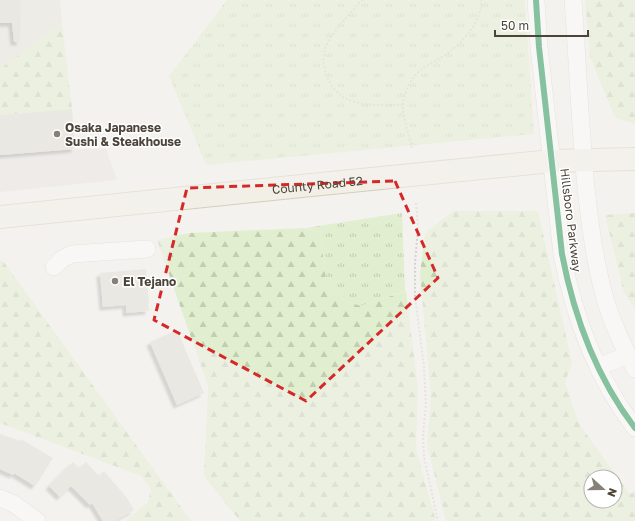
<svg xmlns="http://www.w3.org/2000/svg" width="635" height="521" viewBox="0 0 635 521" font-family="'Golos Text',sans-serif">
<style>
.residential{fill:#e7e4dc}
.grass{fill:url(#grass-tufts)}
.forest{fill:url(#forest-firs);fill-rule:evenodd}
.parking{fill:#e6e3df}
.building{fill:#dedbd6;filter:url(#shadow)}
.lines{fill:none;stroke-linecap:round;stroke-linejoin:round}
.minor-casing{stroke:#d2d0cb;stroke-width:18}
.major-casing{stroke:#d6cebb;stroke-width:24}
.path{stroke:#d3d2cc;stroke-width:2;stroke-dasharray:2 2;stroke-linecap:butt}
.minor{stroke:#fdfdfc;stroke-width:17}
.major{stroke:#f2efe6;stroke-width:22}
.cycleway-casing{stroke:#fff;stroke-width:8}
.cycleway{stroke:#00873e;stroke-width:6}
.marked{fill:none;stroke:#d62828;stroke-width:3;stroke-dasharray:8 5;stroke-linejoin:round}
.poi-dot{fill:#868178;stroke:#fff;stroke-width:1.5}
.labels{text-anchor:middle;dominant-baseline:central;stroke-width:3;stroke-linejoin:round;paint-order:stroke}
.poi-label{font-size:12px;font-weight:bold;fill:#4b4439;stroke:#fff;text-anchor:start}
.street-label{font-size:12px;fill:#4b4439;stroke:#fff}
</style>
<defs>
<pattern id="grass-tufts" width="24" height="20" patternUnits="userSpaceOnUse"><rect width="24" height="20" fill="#e1eecf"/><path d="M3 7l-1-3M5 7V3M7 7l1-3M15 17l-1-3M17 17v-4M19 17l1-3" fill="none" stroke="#c3cdb2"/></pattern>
<pattern id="forest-firs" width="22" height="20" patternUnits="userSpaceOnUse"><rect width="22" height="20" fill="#e1eecf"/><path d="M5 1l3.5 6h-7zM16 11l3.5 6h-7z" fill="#c3cdb2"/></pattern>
<filter id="shadow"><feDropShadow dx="-3.5" dy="3.5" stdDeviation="1" flood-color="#0004"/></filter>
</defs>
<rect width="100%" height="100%" fill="#f4f2ee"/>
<path class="residential" d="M0,0H60L62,23L0,69Z"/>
<path class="grass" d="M227,0H525L534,134L206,165L169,76Z
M402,213L405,291L361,306L342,300L326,281L320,232L306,228Z"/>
<path class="forest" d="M585,0H635V124L615,118L590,57Z
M62,23L72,109L0,115V69Z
M453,211H538L572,363L565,382L579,424L630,494L635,491V521H446L427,445L431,396L420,274L425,233ZM591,477H615V501H591Z
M635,213V309L624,293L605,215Z
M305,228L320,232L326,281L342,300L361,306L406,291L418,389L416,449L436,521H240L204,476L208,386L157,240L189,233Z
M0,261H3L191,521H125L148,502L151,489L141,476L0,423Z"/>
<path class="parking" d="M75,149H106L117,180L0,192V155Z"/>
<path class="building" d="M0,0H21L20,42H14L12,23H0Z
M72,109L75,149L0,155V115Z
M146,269L149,303H148L149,311L126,313V305L103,307L100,273Z
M177,330L204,393L177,405L150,342Z
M0,434L20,441L21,439L53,458L35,486L14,473L13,475L0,469Z
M73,462L79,468L86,462L99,476L104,471L127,498L134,510L115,521H103L92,503L90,505L71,486L60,497L49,486Z"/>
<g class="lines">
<defs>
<path id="minor" d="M536,0L539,47L562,254C574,317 596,377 635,428
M573,0C578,66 580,132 587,197C591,233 596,268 606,302C613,325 624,348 635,369
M54,267L62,259L72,254L147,249
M598,367L628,355
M0,498L14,504L37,521"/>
<g id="major">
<path id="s1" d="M0,217L311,185L552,161L635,159"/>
</g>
</defs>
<use href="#minor" class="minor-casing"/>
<use href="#major" class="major-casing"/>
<path class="path" d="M363,0L359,3C348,16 335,29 327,44C322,54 323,64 326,74C338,109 372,105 402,105
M412,148C410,139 401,111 403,103C404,96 408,84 413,78C421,67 435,62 445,55C463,42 482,22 481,0
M416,203L418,227L415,263V296L424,367L426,405L423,434L424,457L438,521"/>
<use href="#minor" class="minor"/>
<use href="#major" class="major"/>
<defs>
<path id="cycleway" d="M536,0L539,47L562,254C574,317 596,377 635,428"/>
</defs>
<use href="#cycleway" class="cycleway-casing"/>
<use href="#cycleway" class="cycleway"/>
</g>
<path d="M0 0H635V521H0ZM395,181L438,278L306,401L154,320L187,188Z" fill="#f4f2ee" fill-opacity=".55" fill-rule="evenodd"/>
<path class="marked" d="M395,181L438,278L306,401L154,320L187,188Z"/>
<g class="poi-dot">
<circle cx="57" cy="134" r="4"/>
<circle cx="115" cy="281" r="4"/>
</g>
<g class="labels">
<g class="poi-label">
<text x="65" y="127">Osaka Japanese<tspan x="65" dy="14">Sushi &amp; Steakhouse</tspan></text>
<text x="123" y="281">El Tejano</text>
</g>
<g class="street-label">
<text stroke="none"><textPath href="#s1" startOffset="319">County Road 52</textPath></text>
<text transform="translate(571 220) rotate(83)">Hillsboro Parkway</text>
</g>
</g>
<g transform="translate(603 489) rotate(111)"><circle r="19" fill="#ffffff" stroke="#b7b4b0"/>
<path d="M0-3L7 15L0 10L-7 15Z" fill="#868178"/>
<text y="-6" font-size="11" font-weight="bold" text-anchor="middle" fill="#4b4439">N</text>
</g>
<path d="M495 30v6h93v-6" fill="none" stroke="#4b4439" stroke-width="2"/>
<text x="501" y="30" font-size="12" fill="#4b4439" stroke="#ffffff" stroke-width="3" paint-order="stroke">50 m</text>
</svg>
